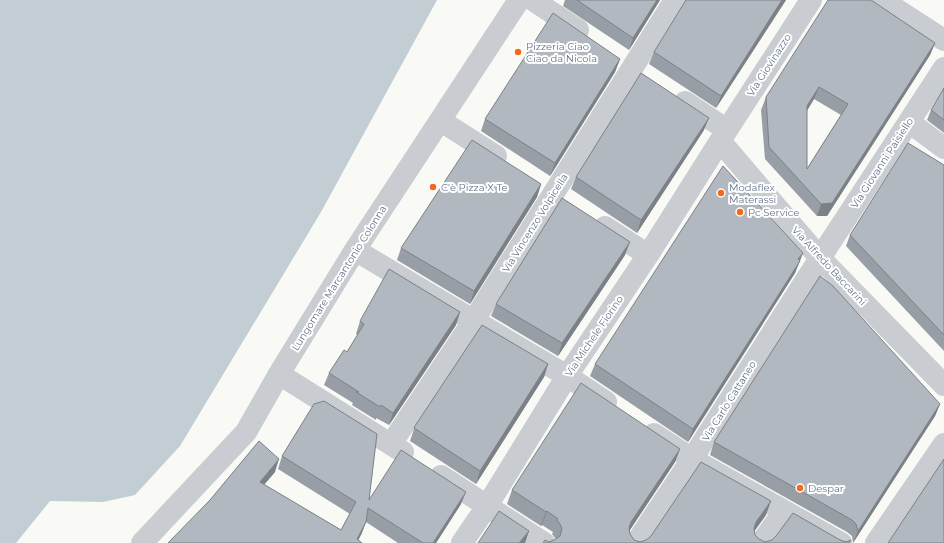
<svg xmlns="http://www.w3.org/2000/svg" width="944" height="543" viewBox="0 0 944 543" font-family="Montserrat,sans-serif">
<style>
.water{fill:#c3cdd4}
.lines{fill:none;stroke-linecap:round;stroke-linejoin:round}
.minor{stroke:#c9ccd0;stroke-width:22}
.wall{fill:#989ea5;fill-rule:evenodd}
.shaded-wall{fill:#7c8186}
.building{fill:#b1b8c0;stroke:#7c8186;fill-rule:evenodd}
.poi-dot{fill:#f36a1d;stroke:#fff;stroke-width:1.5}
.labels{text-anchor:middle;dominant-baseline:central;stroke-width:4;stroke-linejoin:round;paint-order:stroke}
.poi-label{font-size:10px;fill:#65758a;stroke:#fff;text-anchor:start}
.street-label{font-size:10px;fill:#65758a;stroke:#fff}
</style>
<rect width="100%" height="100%" fill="#f9f9f6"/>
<path class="water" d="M0,0H437L321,212L180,446L135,495L103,502L50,501L16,543H0Z"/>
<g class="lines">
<path class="minor" d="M533,0L578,30
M882,0L944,40
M685,102L727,130
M441,121L496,156
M909,122L944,148
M720,141L820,258L944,385
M605,227L648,255
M355,250L567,376L606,402
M279,374L403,452
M654,434L692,459L841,543
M391,444L474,320L675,0
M441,476L544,543
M142,543L246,432L279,374L355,250L519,0
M462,543L487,506L567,376L648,255L720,141L811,0
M636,543L692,459L820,258L944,68
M761,543L784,511
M876,543L944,444"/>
</g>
<path class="wall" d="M565,0H660L629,50L563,6Z
M786,0L716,108L649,64L654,52Z
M935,43L930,55L827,216H817L765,159L761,110L766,97ZM814,99L841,115L807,169V111Z
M620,59L615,72L550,176L481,131L485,119Z
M944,88V133L927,120L931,110Z
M704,130L637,233L571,189L576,177Z
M944,165V351L846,246L850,235Z
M541,184L537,197L470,304L397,260L401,248Z
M803,253L795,273L688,442L590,376L595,364Z
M625,255L558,356L491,316L496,304Z
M460,312L456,325L389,425L376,418V420L352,405L353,403L324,385L329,373L347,352L358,335L356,334L360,321Z
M548,364L544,377L476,484L410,441L415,426Z
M940,404L935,416L853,543L852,536L847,532L710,455L714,442Z
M680,449L675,462L629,531L630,534L634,540L640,542L766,515L754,531L755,535L759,539L765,542L840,540L846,542L851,540L850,543H543L554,540L556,539L555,538L552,534L553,532L542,525L541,526L507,504L512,490Z
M282,456L369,500L461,504L436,543H398L366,522L361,535L210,500L275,472L264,485L341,530L350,514L278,469Z"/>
<path class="shaded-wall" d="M657,0H660L629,50L633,38Z
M782,0H786L716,108L721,96Z
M935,43L930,55L827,216H817L821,204Z
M620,59L615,72L550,176L555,163Z
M819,87L814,99L802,118L807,106Z
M709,118L704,130L637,233L641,220Z
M541,184L537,197L470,304L474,291Z
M630,242L625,255L558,356L562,343Z
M803,253L795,273L688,442L693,429Z
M460,312L456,325L389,425L393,413Z
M548,364L544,377L476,484L480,471Z
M940,404L935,416L853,543L858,531Z
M680,449L675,462L626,536L631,522Z
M279,459L275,472L255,495L260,482Z
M466,492L461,504L436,543H433Z
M771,501L766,515L751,536L756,522Z
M547,511L542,525L541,526L546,512Z
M366,522L361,535L357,543V539Z
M529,531L525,543H519Z"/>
<path class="building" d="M577,0H657L633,38Z
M686,0H782L721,96L654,52Z
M828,0H871L935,43L832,203L821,204L769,147L766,97ZM819,87L848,104L807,169V106Z
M553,13L620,59L555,163L485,119Z
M641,73L709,118L641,220L576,177Z
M944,88V120L931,110Z
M472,140L541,184L474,291L401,248Z
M908,143L944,165V335L850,235Z
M723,166L803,253L798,259L800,261L693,429L595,364Z
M562,198L630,242L562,343L496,304Z
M389,269L460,312L393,413L381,405L380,407L356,392H359L329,373L344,350L347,352L364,324L360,321Z
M820,276L833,286L940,404L858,531L856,524L852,520L714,442Z
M482,325L548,364L480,471L414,428L415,426Z
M581,383L680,449L631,522L629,528L630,534L634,540L640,542L646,540L651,536L701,462L771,501L756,522L754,528L755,535L759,539L765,542L772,540L776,536L793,513L840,540L846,542L851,540L849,543H543L545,540L549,542L554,540L560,536L562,529L560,524L557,520L558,519L547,511L546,512L512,490Z
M324,401L377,434L369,500L401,450L466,492L433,543H423L368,508L366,522L357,539L362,543H168L210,500L259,441L279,459L260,482L341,530L356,502L282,456L314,404Z
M944,459V543H888Z
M499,511L529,531L519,543H478Z"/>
<g class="poi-dot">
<circle cx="518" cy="52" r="4"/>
<circle cx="433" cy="187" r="4"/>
<circle cx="721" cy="193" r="4"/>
<circle cx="740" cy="212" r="4"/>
<circle cx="800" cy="488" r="4"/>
</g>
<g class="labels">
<g class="poi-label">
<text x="526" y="46">Pizzeria Ciao<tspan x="526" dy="12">Ciao da Nicola</tspan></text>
<text x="441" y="187">C'è Pizza X Te</text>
<text x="729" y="187">Modaflex<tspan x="729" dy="12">Materassi</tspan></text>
<text x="748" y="212">Pc Service</text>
<text x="808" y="488">Despar</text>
</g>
<g class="street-label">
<text transform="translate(769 65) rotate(-57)">Via Giovinazzo</text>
<text transform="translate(882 163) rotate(-57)">Via Giovanni Paisiello</text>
<text transform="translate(535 223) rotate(-58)">Via Vincenzo Volpicella</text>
<text transform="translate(829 266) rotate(47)">Via Alfredo Baccarini</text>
<text transform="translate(339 278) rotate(-58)">Lungomare Marcantonio Colonna</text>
<text transform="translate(594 336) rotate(-56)">Via Michele Fiorino</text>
<text transform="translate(729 401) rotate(-58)">Via Carlo Cattaneo</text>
</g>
</g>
</svg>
